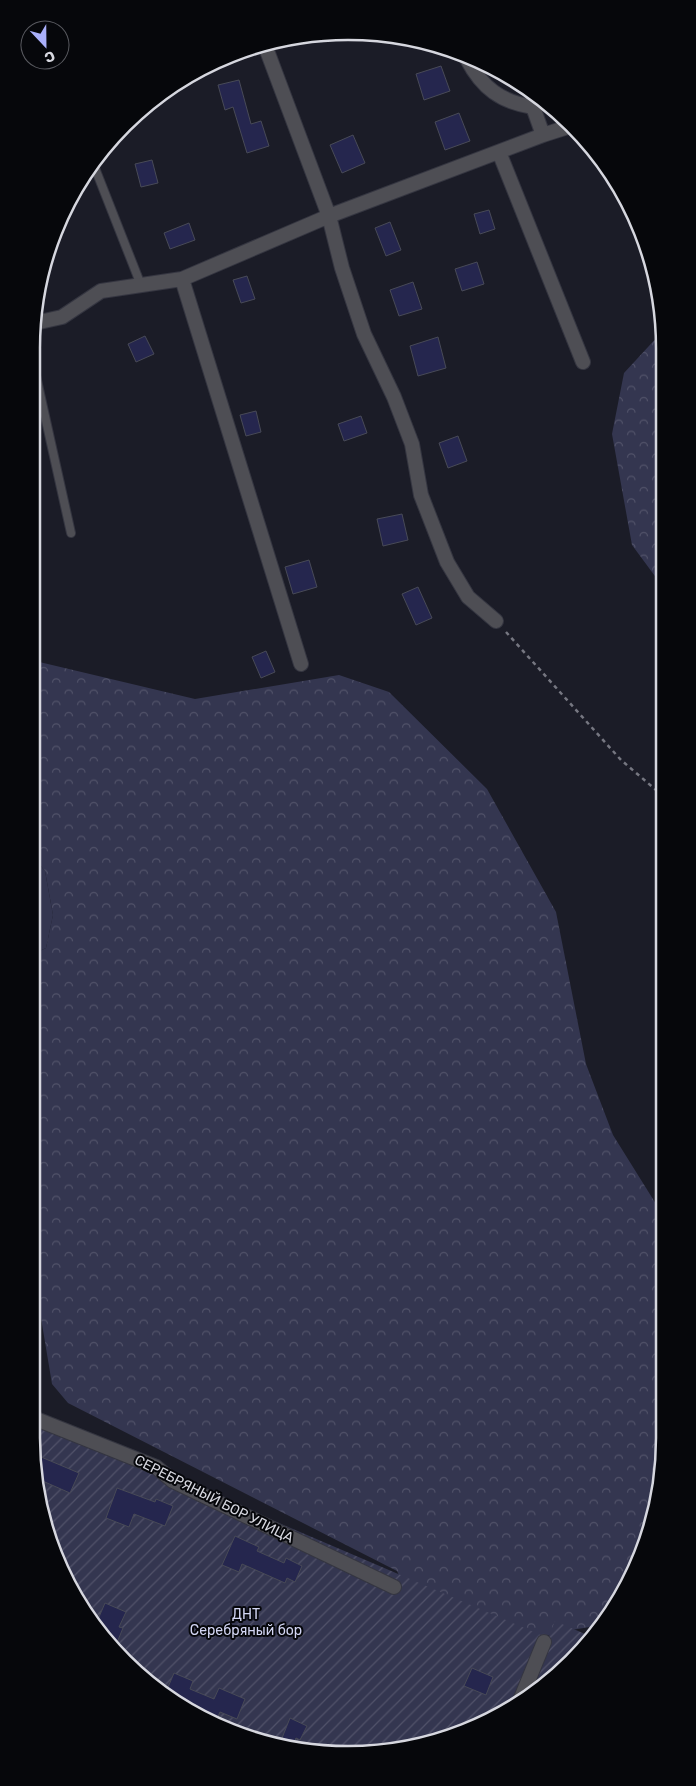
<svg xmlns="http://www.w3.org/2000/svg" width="696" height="1786" viewBox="0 0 696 1786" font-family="Rubik,sans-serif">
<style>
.grass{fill:#343650}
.forest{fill:url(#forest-crowns)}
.garden{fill:url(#garden-furrows)}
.building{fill:#25264e;stroke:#484a57}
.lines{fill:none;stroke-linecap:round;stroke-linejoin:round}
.service-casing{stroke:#353641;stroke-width:10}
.minor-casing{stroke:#353641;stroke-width:16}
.path{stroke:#767781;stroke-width:2.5;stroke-dasharray:4 4;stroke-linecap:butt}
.service{stroke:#4e4e54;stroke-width:8}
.minor{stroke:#4e4e54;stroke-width:14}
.labels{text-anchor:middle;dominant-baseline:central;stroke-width:4;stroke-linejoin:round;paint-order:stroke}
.street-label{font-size:14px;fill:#d6d7df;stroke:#06070b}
.park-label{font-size:14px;fill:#d3d6f4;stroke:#06070b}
.rim{fill:none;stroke:#d6d7df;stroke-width:2.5}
</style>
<defs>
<pattern id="forest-crowns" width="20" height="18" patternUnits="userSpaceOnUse" patternTransform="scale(1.25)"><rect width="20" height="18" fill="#343650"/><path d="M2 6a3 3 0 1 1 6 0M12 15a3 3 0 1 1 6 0" fill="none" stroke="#515269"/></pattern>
<pattern id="garden-furrows" width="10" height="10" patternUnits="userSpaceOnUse" patternTransform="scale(1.25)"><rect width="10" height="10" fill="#343650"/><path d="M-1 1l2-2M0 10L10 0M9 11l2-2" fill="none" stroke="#515269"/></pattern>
</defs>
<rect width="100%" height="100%" fill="#1b1c27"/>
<path class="grass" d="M31,854L45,871L53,915L46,948L31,955Z"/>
<path class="forest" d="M660,334H662L663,587L632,545L612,434L624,373Z
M31,660L195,699L339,675L389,692L487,789L556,912L586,1064L613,1135L661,1212L664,1221L665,1438L654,1520L602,1625L553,1633L536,1642L417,1614L397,1571L68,1403L52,1384L40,1312L31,1301V955L46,948L53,915L45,871L31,854Z"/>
<path class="garden" d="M31,1417L548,1638L555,1621L592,1637L524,1702L410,1749L306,1752L190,1712L110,1647L48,1540L31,1438Z"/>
<path class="building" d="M441,66L450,91L424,100L416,74Z
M239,80L251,124L261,121L269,146L247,153L233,107L225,110L218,85Z
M459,113L470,141L445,150L435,122Z
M353,135L365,163L342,173L330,145Z
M152,160L158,183L141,187L135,164Z
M489,210L495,229L480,234L474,214Z
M390,222L401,250L386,256L375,228Z
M189,223L195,240L170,249L164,233Z
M477,262L484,284L462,291L455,269Z
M247,276L255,299L241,303L233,280Z
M413,282L422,309L399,316L390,290Z
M145,336L154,354L136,362L128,344Z
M438,337L446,368L418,376L410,346Z
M256,411L261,432L246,436L240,415Z
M361,416L367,433L344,441L338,424Z
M458,436L467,461L448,468L439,443Z
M402,514L408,540L383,546L377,519Z
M309,560L317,587L293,594L285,567Z
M418,587L432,618L416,625L402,594Z
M266,651L275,672L261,678L252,657Z
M34,1454L79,1473L70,1493L38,1479Z
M117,1488L155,1502L156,1499L173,1506L165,1526L134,1514L129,1527L106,1518Z
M235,1536L259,1547L257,1551L284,1563L286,1558L302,1566L295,1582L287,1578L285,1583L242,1564L239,1572L222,1565Z
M105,1603L126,1612L119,1627L123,1628L116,1645L106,1640L96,1624Z
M472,1668L493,1677L486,1695L464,1686Z
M174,1673L193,1681L190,1689L214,1699L219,1688L245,1699L237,1719L220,1712L217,1719L192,1707L191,1709L181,1705L166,1692Z
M290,1718L307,1726L300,1740L296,1738L294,1743L282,1738Z"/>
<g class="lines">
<defs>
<path id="service" d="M93,163L141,285
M31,353L71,533"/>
<path id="minor" d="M266,48L329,216L342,268L364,334L394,397L412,444L421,495L447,562L468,597L496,621
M467,59C482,88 501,102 533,107
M533,92V107L543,135
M499,152L583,362
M182,279L301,664
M35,323L62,317L101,291L182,279L329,216L543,135L571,126
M31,1417L156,1467L173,1481L394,1587
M519,1703L544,1642"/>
</defs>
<use href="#service" class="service-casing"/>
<use href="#minor" class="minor-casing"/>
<path class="path" d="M506,632L621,760L663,796"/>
<use href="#service" class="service"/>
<use href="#minor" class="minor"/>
</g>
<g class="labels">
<g class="street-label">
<text transform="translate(214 1499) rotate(27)">СЕРЕБРЯНЫЙ БОР УЛИЦА</text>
</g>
<g class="park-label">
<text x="246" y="1614">ДНТ<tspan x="246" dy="16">Серебряный бор</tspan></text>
</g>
</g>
<path d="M0 0H696V1786H0ZM348 40H348A308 308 0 0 1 656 348V1438A308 308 0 0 1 348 1746H348A308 308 0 0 1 40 1438V348A308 308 0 0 1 348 40Z" fill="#06070b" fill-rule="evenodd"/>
<path class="rim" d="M348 40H348A308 308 0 0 1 656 348V1438A308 308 0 0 1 348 1746H348A308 308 0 0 1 40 1438V348A308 308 0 0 1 348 40Z"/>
<g transform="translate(45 45) rotate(158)"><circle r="24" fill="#06070b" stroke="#595a60"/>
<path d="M0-4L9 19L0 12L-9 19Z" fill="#aab0fb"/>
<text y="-8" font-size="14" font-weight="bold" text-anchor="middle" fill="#d6d7df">С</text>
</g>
</svg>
